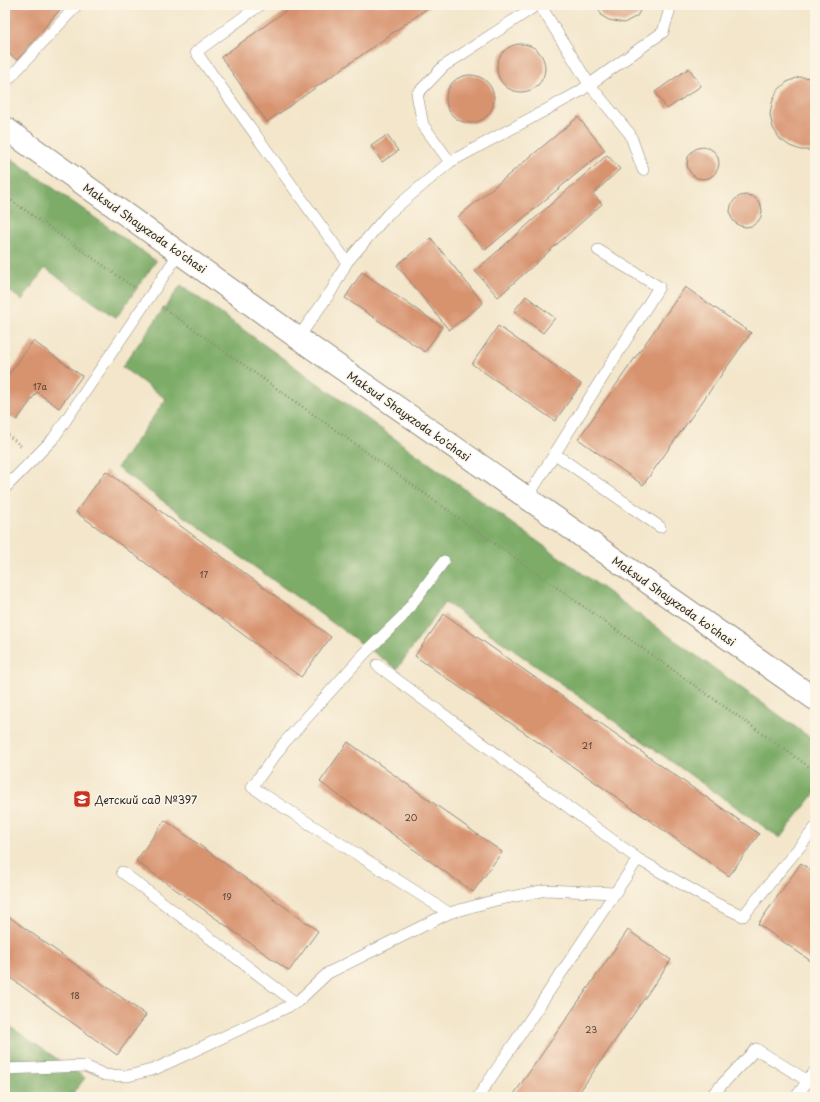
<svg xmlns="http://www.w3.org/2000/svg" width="820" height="1102" viewBox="0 0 820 1102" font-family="'Playpen Sans',sans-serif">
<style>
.forest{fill:#7dac67;stroke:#546c49}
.building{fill:#d7926e}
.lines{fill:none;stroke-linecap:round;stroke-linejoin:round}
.service-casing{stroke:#8f887b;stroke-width:12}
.tertiary-casing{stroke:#8f887b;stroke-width:24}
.path{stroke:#8f887b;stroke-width:2.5;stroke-dasharray:1 3;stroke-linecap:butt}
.service{stroke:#fff;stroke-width:11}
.tertiary{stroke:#fff;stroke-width:22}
.labels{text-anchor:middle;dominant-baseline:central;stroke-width:3;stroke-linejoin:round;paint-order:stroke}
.number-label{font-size:9px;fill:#56453c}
.street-label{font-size:11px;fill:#2b2b2b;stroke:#fcf5e5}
.poi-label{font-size:11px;fill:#2b2b2b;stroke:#fcf5e5;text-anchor:start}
</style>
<rect width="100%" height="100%" fill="#fcf5e5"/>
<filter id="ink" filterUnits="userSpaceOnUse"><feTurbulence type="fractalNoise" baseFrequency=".025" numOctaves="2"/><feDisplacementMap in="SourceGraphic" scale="8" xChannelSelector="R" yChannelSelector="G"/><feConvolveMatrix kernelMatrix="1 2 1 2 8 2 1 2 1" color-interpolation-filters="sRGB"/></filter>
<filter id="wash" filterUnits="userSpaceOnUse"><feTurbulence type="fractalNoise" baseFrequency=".012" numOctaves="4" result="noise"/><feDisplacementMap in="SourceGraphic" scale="16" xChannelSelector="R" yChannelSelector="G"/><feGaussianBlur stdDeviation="0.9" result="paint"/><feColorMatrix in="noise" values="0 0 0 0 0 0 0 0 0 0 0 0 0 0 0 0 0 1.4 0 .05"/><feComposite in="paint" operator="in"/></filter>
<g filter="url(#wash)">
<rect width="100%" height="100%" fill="#f3e6cb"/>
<path class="forest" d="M5,154L156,261L116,318L45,268L22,300L5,288Z
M181,285L815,741V793L780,838L445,602L397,669L117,468L166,399L122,367Z
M5,1023L85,1078L70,1097H5Z"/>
<g id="blocks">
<path class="building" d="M5,5H64L17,60L5,51Z
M294,5H432L267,122L221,57Z
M597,5H643L637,16L624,23L609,20L602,16Z
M497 68a24 24 0 1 1 48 0a24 24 0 1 1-48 0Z
M689,68L701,86L667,109L655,92Z
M446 99a24 24 0 1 1 48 0a24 24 0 1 1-48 0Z
M799,77L815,78V149L813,150H801L790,146L780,139L773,128L770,115L772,103L777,91L787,82Z
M578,117L605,150L485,250L458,217Z
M387,135L398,151L382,162L371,146Z
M687 163a16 16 0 1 1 32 0a16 16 0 1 1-32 0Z
M607,155L620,169L593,194L602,204L498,297L475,271Z
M730 211a16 16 0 1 1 32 0a16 16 0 1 1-32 0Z
M431,238L483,303L449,330L397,265Z
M362,272L442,327L425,352L345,298Z
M685,287L751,333L643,485L578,439Z
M526,296L555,318L543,333L514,311Z
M5,300L10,304L5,311Z
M498,326L581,384L555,421L472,364Z
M33,341L82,376L59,408L37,392L17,420L5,412V380Z
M106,471L331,637L301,677L76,512Z
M444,614L759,834L729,876L415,656Z
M348,742L502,852L473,892L320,782Z
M165,820L318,931L289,971L136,861Z
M801,863L815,873V964L758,924Z
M5,914L146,1015L117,1055L5,974Z
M628,930L671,960L576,1097H512Z"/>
</g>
</g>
<g filter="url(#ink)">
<use href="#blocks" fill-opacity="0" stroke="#8f887b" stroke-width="1"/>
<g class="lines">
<defs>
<path id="service" d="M260,5L196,52L347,262
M540,5L589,84L630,134L643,170
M5,83L77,5
M450,162L423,125L417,94L444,66L537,5
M298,338L332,290L347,262L388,214L450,162L579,92L663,32L671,5
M555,454L660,527
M5,488L53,439L180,252
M527,498L659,287L598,250
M444,561L402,617L363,655L284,743L252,787L449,913
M377,665L638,859L715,903L743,916L815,828
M122,872L296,1003
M5,1069L85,1066L105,1075L128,1076L155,1069L296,1003L328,973L449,913L496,900L546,890L615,893L638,859
M478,1097L615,893
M710,1097L756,1049L808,1081
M796,1097L815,1071"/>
<path id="tertiary" d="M5,128L298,338L815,699"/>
</defs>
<use href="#service" class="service-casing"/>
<use href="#tertiary" class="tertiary-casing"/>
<path class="path" d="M5,196L135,288
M162,307L815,771
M5,432L22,447"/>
<use href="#service" class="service"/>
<use href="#tertiary" class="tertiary"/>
</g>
</g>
<defs>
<symbol id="school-square" viewBox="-11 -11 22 22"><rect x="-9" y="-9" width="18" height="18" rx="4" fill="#c8321e" stroke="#fcf5e5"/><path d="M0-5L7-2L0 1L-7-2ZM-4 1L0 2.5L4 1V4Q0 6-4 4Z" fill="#fff"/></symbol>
</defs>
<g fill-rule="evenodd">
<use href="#school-square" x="72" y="789" width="20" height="20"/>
</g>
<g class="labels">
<g class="number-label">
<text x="40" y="386">17а</text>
<text x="204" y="574">17</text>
<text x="587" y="745">21</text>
<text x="411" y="817">20</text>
<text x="227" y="896">19</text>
<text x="75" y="995">18</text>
<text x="591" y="1029">23</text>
</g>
<g class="street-label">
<text transform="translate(145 228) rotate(35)">Maksud Shayxzoda ko'chasi</text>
<text transform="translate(409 416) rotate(35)">Maksud Shayxzoda ko'chasi</text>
<text transform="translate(674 601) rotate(35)">Maksud Shayxzoda ko'chasi</text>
</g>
<g class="poi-label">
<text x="95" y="799">Детский сад №397</text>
</g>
</g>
<rect width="820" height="1102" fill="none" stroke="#fcf5e5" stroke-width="20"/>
</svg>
